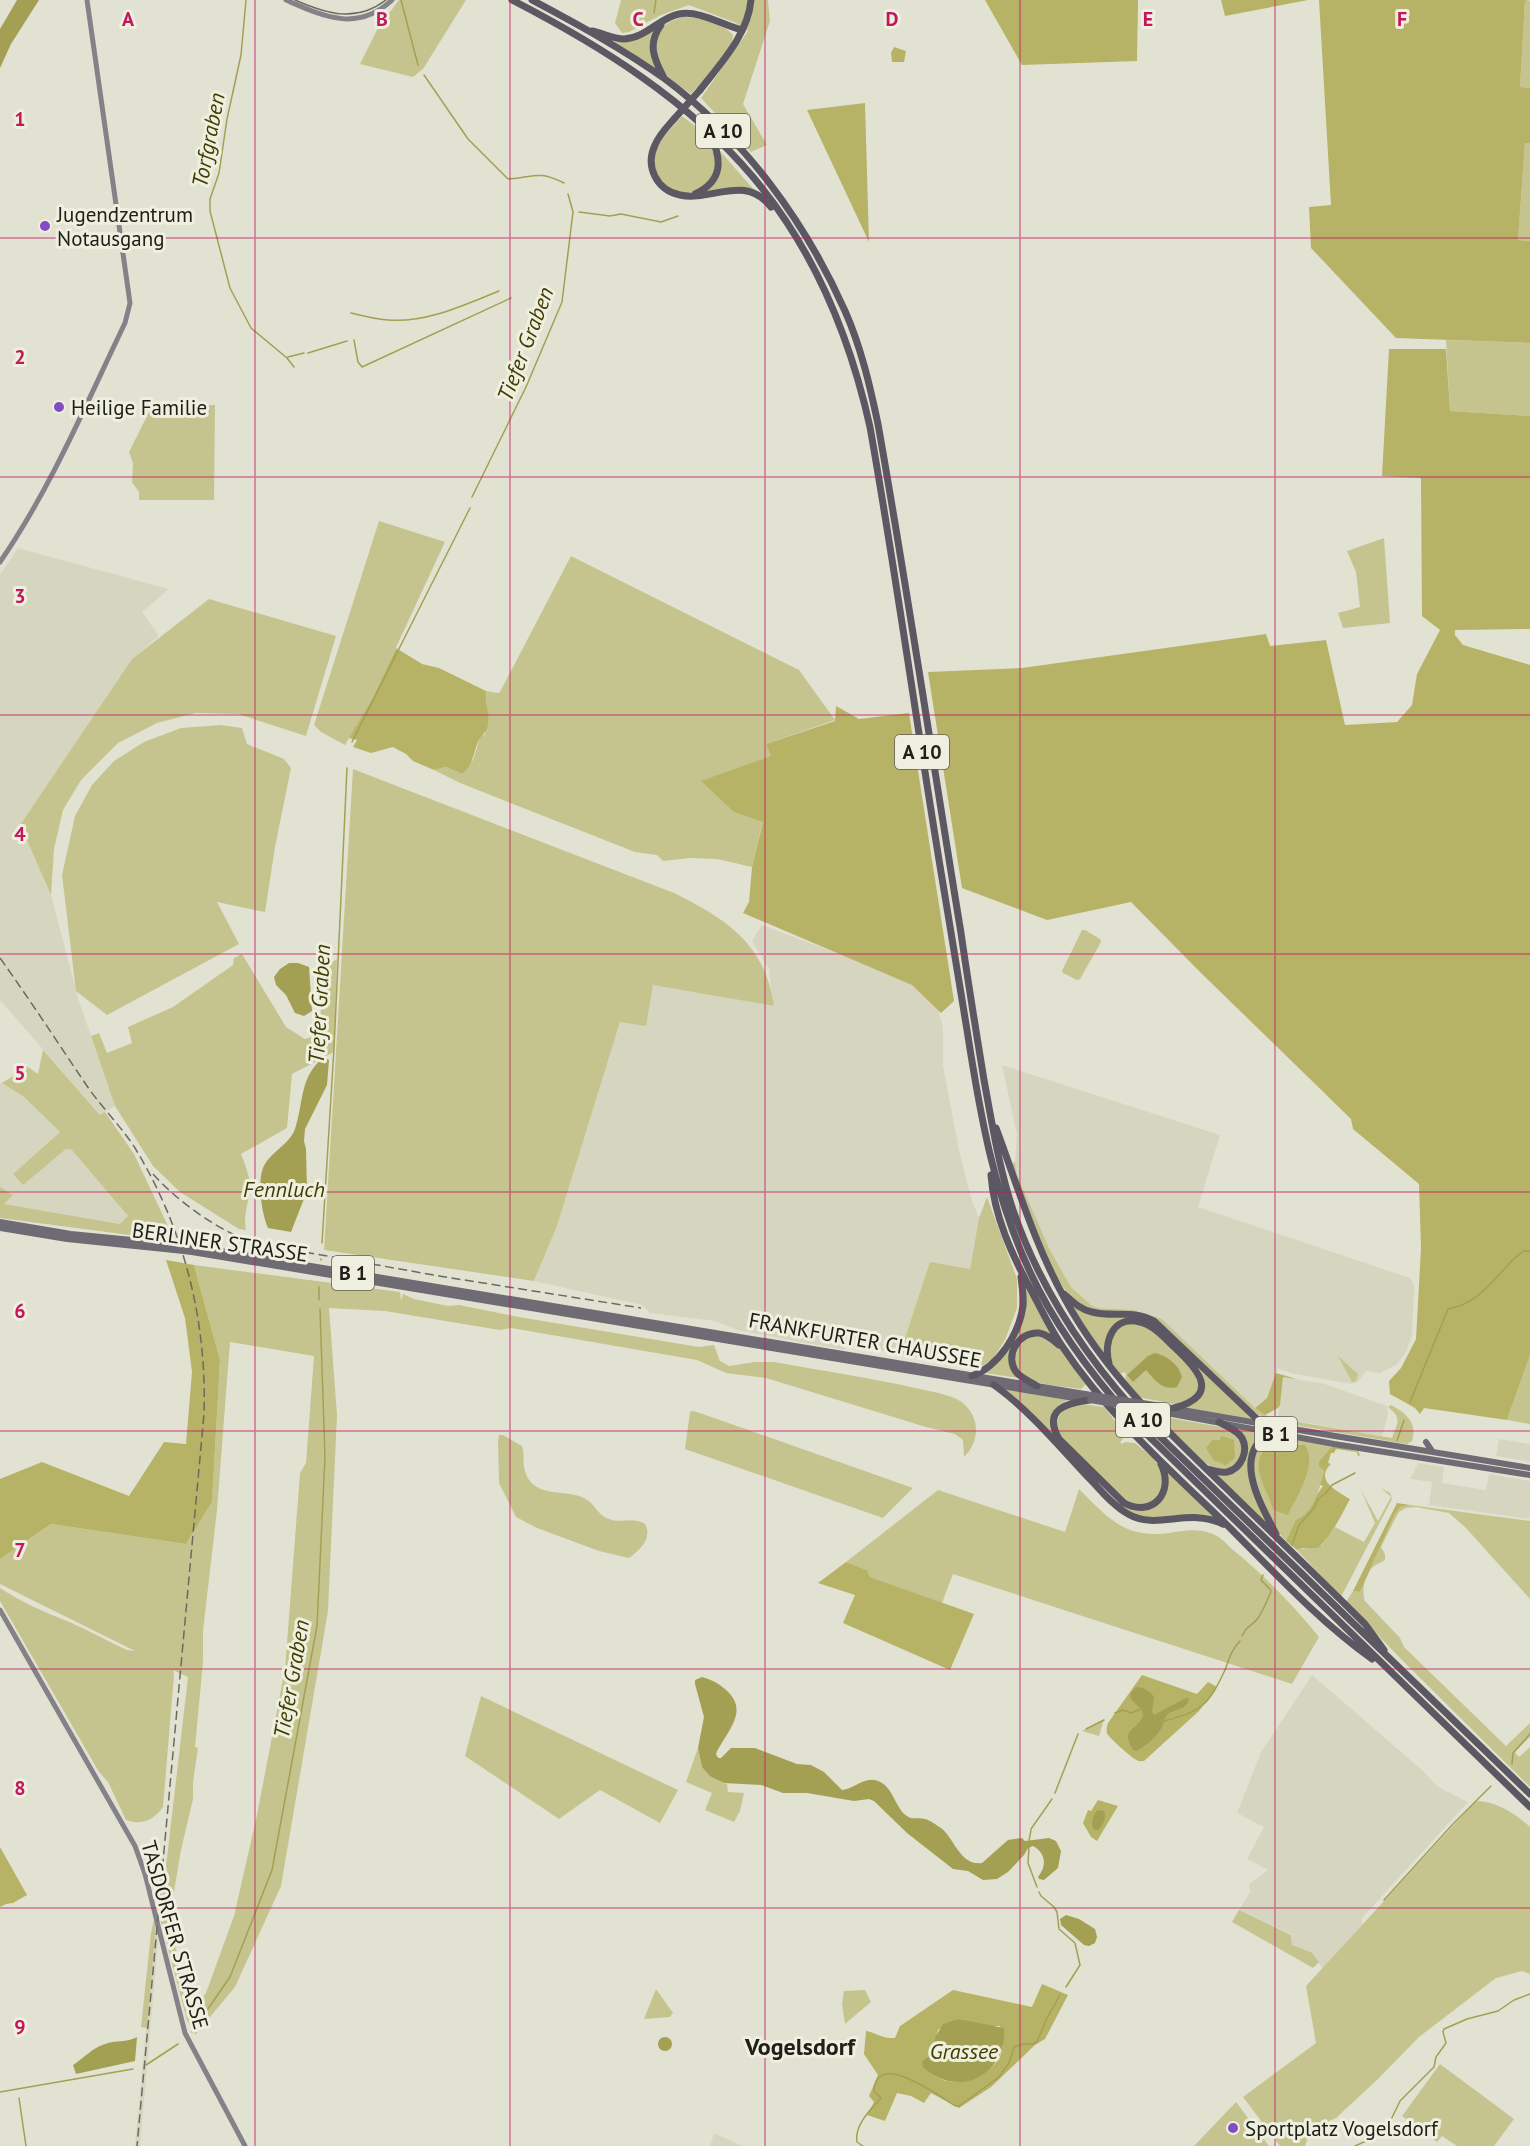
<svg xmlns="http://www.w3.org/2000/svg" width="1530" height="2146" viewBox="0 0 1530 2146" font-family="'PT Sans',sans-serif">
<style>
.built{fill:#d6d6c0}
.green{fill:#c6c48e;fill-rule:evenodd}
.forest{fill:#b7b366;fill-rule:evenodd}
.water{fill:#a3a053}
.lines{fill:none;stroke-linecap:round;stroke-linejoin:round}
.stream{stroke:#a3a053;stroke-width:1.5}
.secondary{stroke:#848189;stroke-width:5}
.primary{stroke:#6e6b75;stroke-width:6}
.highway{stroke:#5c5863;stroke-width:7}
.tram{stroke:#6a6a61;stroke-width:1.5}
.rail{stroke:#6a6a61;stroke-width:1.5;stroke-dasharray:9 4.5;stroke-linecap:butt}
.primary-bridge{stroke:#6e6b75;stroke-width:6}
.highway-bridge{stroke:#5c5863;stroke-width:7}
.grid{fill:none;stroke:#c2185b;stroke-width:1.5;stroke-opacity:0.55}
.poi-dot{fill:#834cc3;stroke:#efefe0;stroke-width:2}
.labels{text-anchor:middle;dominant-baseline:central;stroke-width:6;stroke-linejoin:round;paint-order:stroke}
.shield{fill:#efefe0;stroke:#5e5e55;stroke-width:1.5}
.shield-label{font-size:20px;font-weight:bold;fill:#20201a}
.poi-label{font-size:21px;fill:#20201a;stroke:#efefe0;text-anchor:start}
.street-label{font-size:21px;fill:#20201a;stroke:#efefe0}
.water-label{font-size:22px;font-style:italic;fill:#413d00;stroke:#efefe0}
.quarter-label{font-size:24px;font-weight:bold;fill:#20201a;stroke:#efefe0}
.grid-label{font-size:20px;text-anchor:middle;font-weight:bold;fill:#c2185b;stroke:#efefe0;stroke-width:6;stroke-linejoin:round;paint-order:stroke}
</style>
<rect width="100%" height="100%" fill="#e2e2d3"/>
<path class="built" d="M18,548L169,589L142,612L159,636L132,659L20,825L51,895L79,1001L115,1106L100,1115L0,1000V575Z
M762,925L909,980L936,1002L943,1027V1066L959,1150L972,1201L979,1218L970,1270L930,1263L900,1353L845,1345L844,1350L737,1330L715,1321L650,1313L642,1305L534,1281L557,1226L620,1022L653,984L773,1006L769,969L752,941Z
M1002,1065L1220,1135L1198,1207L1410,1278L1414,1285V1293L1412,1336L1406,1352L1396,1365L1380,1373L1366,1371L1358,1382L1351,1384L1295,1374L1278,1369L1267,1398L1255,1408L1162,1319L1133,1310L1098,1308L1091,1305L1071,1287L1049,1248L1017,1175L1015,1162L1017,1135Z
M0,1082L24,1097L60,1132L13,1174L23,1184L66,1149H71L128,1216L121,1224L3,1204L13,1195L0,1187Z
M1283,1377L1325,1384L1387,1406L1388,1415L1382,1436L1278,1418Z
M1499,1439L1530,1444V1462L1496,1456Z
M1418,1463L1444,1467L1442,1483L1486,1490L1489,1474L1530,1481V1519L1429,1505L1432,1482L1410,1479Z
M1312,1675L1422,1770L1438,1787L1468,1802L1362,1918V1925L1323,1969L1311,1952L1292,1945L1291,1934L1239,1910L1250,1892L1249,1884L1268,1870L1247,1859L1264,1827L1237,1813L1261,1752Z
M161,1870L167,1873L160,1919L140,2146H135Z
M714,2133L742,2146H710Z"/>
<path class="green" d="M399,0H466L423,69L413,77L360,64L385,14L390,12Z
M621,0H768L770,21L743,104L767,145L751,152L701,98L748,31L736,23L689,5L661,15L629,32L622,33L615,23Z
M1525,0L1530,1V88L1520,87Z
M683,17C699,17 722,22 733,35C734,51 702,82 691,94C683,88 671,81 665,73C648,49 653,24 683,17Z
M659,24L652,37L659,70L612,40L624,41Z
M682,116C691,123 703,131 709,141C737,183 672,215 657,175C654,166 653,157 657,148C663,135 674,126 682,116Z
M1525,143H1530V241L1518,240Z
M719,150L756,192L701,194L712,185Z
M1446,340L1530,343V416L1450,411Z
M215,405L214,500H139V492L132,482L133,463L129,452L152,406Z
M379,521L445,542L372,699L345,745L321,732L314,725Z
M1384,538L1390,623L1343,628L1338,613L1360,607L1356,572L1347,551Z
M571,556L799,670L835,720L766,744L772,756L734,812L763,821L752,867L717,859L690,858L663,861L657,855L635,852L460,783L434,770L446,767L462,774L473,760L480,738L485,734L487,703L484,697L486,691L498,693L500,692Z
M209,599L336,636L306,736L238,714L196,713L157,723L118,743L81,780L63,810L54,849L51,895L20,825L132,659Z
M221,725L242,728L247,744L284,759L291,768L275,847L265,912L217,902L239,944L107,1015L76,991L62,875L75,816L92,785L114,761L144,742L181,728Z
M353,769L674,893C726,919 765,943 774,1006L653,985L646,1026L620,1022L557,1226L534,1281L324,1250Z
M1082,930H1085L1100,939L1101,942L1080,979L1077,980L1063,973L1062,971Z
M242,954L286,1027L305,1039L319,1035L324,967L337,959L334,1052L292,1074L287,1128L241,1154C245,1164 250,1176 250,1187C249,1203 243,1213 246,1230L239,1229L180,1192L153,1166L115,1106L91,1036L99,1033L107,1053L132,1043L128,1027L173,1007L233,965L234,958Z
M43,1050L100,1115L105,1112L134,1154L175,1241L0,1218V1187L13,1195L4,1204L120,1224L128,1216L71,1149H66L23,1185L13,1174L60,1132L24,1097L2,1083L15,1075L14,1069L22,1063L38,1074Z
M1015,1162L1017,1175L1049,1248L1071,1287L1091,1305L1098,1308L1133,1310L1162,1319L1255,1408L1269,1417L1392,1438C1397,1423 1403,1419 1388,1407L1391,1405C1406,1413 1418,1423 1412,1441L1407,1444L1400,1443L1271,1421L1257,1414L1147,1315C1128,1309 1107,1315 1088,1309C1052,1297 1023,1198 1010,1164Z
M987,1197L1017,1279V1308L1005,1340L993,1359L977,1369L900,1353L930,1262L970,1269L979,1218Z
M194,1265L400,1292L401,1301L403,1294L414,1299L448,1306L459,1305L519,1317L699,1347L714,1345L720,1361L729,1366L755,1362H774C823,1371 872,1378 920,1389C933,1392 948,1394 960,1401C980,1414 981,1441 964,1457L963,1440L955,1434L926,1427L766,1378L726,1373L697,1360L511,1328L500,1330L385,1311L329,1308L337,1415L328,1611L281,1886L235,1987L195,2035L187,2020L160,1918L188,1677L173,1670L174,1675L163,1807C154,1820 141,1826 126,1820L108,1782L99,1772L0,1601V1588C21,1602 44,1612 67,1621C88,1630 107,1641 127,1650L135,1651L0,1584V1559L51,1524L186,1544L212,1502L220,1360ZM230,1342L314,1356L306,1463L300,1473L285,1669L257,1815L234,1916L206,1993L190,2014L187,2015L170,1915L181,1850L193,1799V1782L198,1748L195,1747L203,1662V1631L217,1510Z
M1024,1282L1055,1338L1037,1331L1012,1347L1018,1378L985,1373L998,1362L1018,1330Z
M1069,1303L1082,1312L1139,1320L1111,1329C1103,1339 1104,1349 1107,1361Z
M1131,1323L1148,1327L1191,1366L1199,1385L1193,1399L1173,1404L1138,1397L1125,1381L1126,1374L1124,1372L1120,1374L1110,1360L1111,1335L1125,1324Z
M1042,1336L1059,1347L1086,1384L1081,1389C1064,1386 1018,1386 1014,1363C1014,1359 1015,1353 1015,1349L1027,1337Z
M1530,1355V1424L1507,1420Z
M1338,1356L1358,1374L1356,1381L1352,1382Z
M1198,1365L1256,1421L1182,1407L1191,1405L1203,1379Z
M1001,1388L1071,1399L1060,1404L1056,1409L1058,1440Z
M1083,1404L1104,1407L1123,1431V1439L1120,1442L1122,1444L1125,1442L1135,1443L1152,1457L1161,1468L1164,1486L1155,1500L1143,1506L1125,1502L1061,1437C1054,1426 1057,1418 1064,1408Z
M693,1411L697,1412L913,1488L883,1518L685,1449L690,1412Z
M1159,1416L1221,1427L1236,1434L1242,1442C1242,1452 1242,1461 1233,1467C1209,1479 1179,1438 1163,1422L1164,1421Z
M1237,1429L1261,1434L1253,1444L1249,1458L1272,1531L1216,1474L1221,1475L1245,1459Z
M503,1435L522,1446C525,1455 522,1465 526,1474C535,1498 565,1489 584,1498C595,1503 597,1515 609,1519C621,1524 633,1516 645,1524C653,1538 640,1550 629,1558L599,1551L537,1528L516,1517L499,1483L498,1441L499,1435Z
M1272,1436L1331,1445L1317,1497L1311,1508L1286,1541C1267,1523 1232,1446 1272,1436ZM1279,1439L1293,1441L1301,1445L1303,1483L1290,1511L1273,1510C1265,1480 1243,1460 1279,1439Z
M1165,1468L1219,1520C1197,1510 1177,1518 1154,1519C1141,1519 1130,1512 1120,1505L1121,1504H1158C1169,1493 1170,1482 1165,1468Z
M1381,1488L1390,1493L1392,1499L1341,1597L1297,1550L1322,1545L1335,1527L1364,1542L1375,1523L1361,1490L1378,1521L1391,1497Z
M1079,1489C1108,1518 1125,1539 1169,1533C1183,1531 1196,1528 1210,1533C1218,1535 1226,1543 1232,1549C1264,1575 1293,1605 1319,1637L1292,1684L953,1574L942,1603L870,1577L867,1570L846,1562L938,1490L1065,1532Z
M1410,1505L1530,1521V1599L1465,1527L1449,1513L1416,1507L1406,1508L1399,1512L1395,1519L1381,1547L1385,1554V1560C1381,1563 1375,1564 1372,1568C1365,1576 1361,1591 1365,1601L1400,1638L1404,1647L1506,1746L1530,1723V1737L1515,1752L1519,1757L1530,1747V1787L1400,1658L1346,1602L1353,1591L1360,1592L1395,1514L1400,1507Z
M481,1696L678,1790L660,1823L600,1790L559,1819L465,1756Z
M1104,1719L1099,1736L1082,1731Z
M698,1748L702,1767L723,1783L727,1784L728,1792L744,1793L740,1811L734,1822L705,1810L712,1793L686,1782Z
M1476,1801C1496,1801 1516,1814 1530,1827V1974L1522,1971L1496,1978L1419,2037L1378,2079L1336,2118L1311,2129L1305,2146H1280L1243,2097L1316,2043L1306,1986Z
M1239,1910L1291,1935L1292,1945L1311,1952L1319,1962L1313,1968L1232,1922Z
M154,1919L156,1925L147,2028L141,2027L151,1933Z
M656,1989L673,2013L670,2017L644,2019Z
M865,1990L871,2002L845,2024L842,2004L844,1991Z
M1440,2064L1514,2119L1494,2146H1457L1442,2136L1437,2142L1402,2116Z
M1236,2102L1269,2146H1194Z"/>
<path class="forest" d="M985,0H1138L1137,61L1022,65Z
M1221,0H1308L1225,16Z
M1319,0H1530L1525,1L1520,87L1530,88V143H1525L1518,240L1530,241V343L1396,338L1311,248L1309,207L1331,205Z
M894,47L906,51L904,62H892L891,53Z
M865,103L869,242L807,110Z
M1389,349H1446L1450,411L1530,416V629L1455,630V635L1463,645L1530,665V1355L1507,1420L1424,1408L1420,1414L1415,1408L1390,1394L1389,1381L1401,1368L1416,1339L1421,1248L1419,1184L1353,1129L1351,1119L1198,970L1131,902L1047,920L962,888L928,672L1022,668L1266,634L1270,646L1326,640L1345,725L1397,722L1412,705L1417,674L1440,630L1422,616L1421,478L1382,476Z
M396,648L422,664L439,668L486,691C484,701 490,712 488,723C488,731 483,734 479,740C473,752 474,765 462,774L446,767L434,770L413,761L406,754L393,747L371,753L353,747L357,740L349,738L372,699Z
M836,706L859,719L909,713L954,1001L941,1013L912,985L743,913L749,902L752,867L763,822L734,812L701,781L771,756L766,744L835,721Z
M166,1260L194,1265L220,1360L212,1502L186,1544L51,1524L0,1559V1479L42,1462L129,1496L164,1442L186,1444L192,1372L185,1318Z
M1276,1373L1297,1379L1283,1377L1280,1405L1278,1408L1265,1415L1255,1408L1267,1398Z
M1221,1436L1234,1440L1235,1458L1225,1466L1222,1463L1214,1461L1206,1448L1212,1440H1220Z
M1279,1439C1289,1439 1297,1446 1305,1445C1318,1465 1297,1496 1288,1515L1273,1510C1265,1482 1242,1458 1279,1439Z
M1332,1446L1358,1451L1360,1455L1358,1456L1357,1452L1336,1449L1334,1453H1331L1328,1463L1331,1464C1314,1480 1337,1491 1350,1499C1341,1516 1332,1535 1318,1548H1303L1297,1550L1286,1541L1296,1520C1313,1513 1312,1500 1323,1486L1320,1485L1324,1471L1319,1466V1462Z
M1397,1503L1410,1505L1400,1507L1395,1514L1360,1592L1353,1591Z
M846,1562L867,1570L870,1577L974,1614L950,1670L843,1623L855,1595L818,1583Z
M1142,1675L1197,1694L1208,1682L1217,1687L1199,1711L1144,1761C1138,1761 1140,1762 1135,1759C1131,1757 1107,1736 1107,1733C1106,1731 1107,1725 1108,1723Z
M1098,1800L1118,1806L1097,1841L1091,1837L1083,1823L1088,1810L1091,1811Z
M0,1847L27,1895L13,1903L6,1904L0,1907Z
M1042,1984L1068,1995L1045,2039L1035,2045L991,2087L959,2108L931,2093L924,2103L911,2096L897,2093L885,2121L867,2115L874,2102L869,2096L878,2075L864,2054L866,2031C877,2033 883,2039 895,2038L900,2026L953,1990L1032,2007ZM959,2019L987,2026H1000C1001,2033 1004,2043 1002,2050C997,2075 956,2091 935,2076C930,2073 926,2066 922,2061L934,2052L938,2030Z"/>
<path class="water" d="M17,0H39L11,44L0,68V29Z
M289,963H298L309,967L312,1011L304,1016L295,1013L286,995L276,985L274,977L280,969Z
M324,1057L329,1060L327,1085L305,1129L304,1141L306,1149L307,1191L291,1232L268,1228C262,1215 257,1183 263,1168C269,1153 290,1144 295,1129C304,1102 299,1077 324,1057Z
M1155,1353C1168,1356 1179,1365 1182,1377L1177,1387C1162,1391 1155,1380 1146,1370L1133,1382L1127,1375L1148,1356Z
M702,1677C713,1680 722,1685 730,1694C748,1714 724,1735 716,1754L718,1758H721L731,1748H755L797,1764L811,1765L824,1772L842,1790C855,1789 864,1776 878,1781C894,1787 894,1807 907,1816C912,1820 919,1817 925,1819C930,1820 936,1825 941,1828C955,1839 960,1866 982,1863L1008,1840L1022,1838L1025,1841L1049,1838L1056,1841L1061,1851L1058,1868L1044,1880L1039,1879L1038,1877C1047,1866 1046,1853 1033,1846L1028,1848L1024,1855L1008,1872L997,1879L983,1880L968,1871L953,1869L907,1833L874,1801L869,1799L854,1801L807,1793H783L761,1785L724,1783L710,1776L702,1767L698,1748L704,1717L695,1684V1680Z
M1136,1687C1143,1687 1150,1691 1154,1697L1152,1712L1154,1715L1186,1698H1189C1188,1710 1176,1708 1168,1714C1164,1718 1164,1722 1162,1727C1158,1735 1143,1750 1134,1751C1119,1729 1136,1732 1143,1716L1142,1710L1131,1699L1130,1694Z
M1101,1810L1104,1811C1107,1817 1103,1825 1099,1830H1094C1090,1823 1093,1818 1096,1811Z
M1066,1915L1079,1919L1095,1929L1097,1937L1095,1943L1089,1946L1084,1945L1061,1925L1060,1919Z
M959,2019L1004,2028C1008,2075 957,2100 923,2067L922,2061L934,2052L935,2038L943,2024Z
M658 2044a7 7 0 1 1 14 0a7 7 0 1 1-14 0Z
M137,2037L135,2061L76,2074L73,2065C84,2058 92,2048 105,2044C115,2040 127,2043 137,2037Z"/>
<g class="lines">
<path class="stream" d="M246,0L241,55L227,119L219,173L210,199V211L230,288L251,328L287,358L294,367
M401,0L418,65
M654,13L656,0
M424,75L468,139L508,179C536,177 537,170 564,183
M579,212L610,216L621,214L661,222L678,216
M351,313C363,316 375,319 388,320C427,323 464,305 499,291
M354,340L358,362L362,367L511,298
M308,353L347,341
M288,357L304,353
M472,497L526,387L562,302L573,212L568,194
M352,742L470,508
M322,1243L334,1048L347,768
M321,1260V1259
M319,1287V1300
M1410,1402L1448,1309C1481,1303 1494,1277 1518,1255L1524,1251H1530
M1397,1441L1404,1420
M1292,1545L1299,1525L1314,1508L1318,1499L1325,1494L1332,1485L1355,1473
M1242,1636C1247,1624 1251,1628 1258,1618C1263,1611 1267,1600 1271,1592L1270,1589L1261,1580L1263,1575
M1115,1713L1123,1710L1131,1713L1141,1709
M1164,1721C1202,1711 1208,1706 1225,1670C1229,1659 1232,1649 1240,1641
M1086,1729L1104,1720
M1512,1764L1513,1753L1530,1734
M1055,1793L1078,1734
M1031,1829L1052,1799
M1029,1841L1031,1830
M1029,1846L1028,1863L1037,1887
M1039,1892L1041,1896L1054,1907L1057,1912L1059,1929L1075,1943L1080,1965L1066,1987
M1384,1900L1453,1824L1491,1786
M192,2032L230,1977L272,1870L317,1626L325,1457L320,1309
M146,2065L178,2044
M0,2092L133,2069
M19,2098L26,2146
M863,2146L857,2142C854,2125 871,2109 881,2098L874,2091C876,2048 941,2098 956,2106H959L999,2077L1009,2063L1014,2047L1023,2044H1033L1037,2042L1047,2018L1060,1995
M1355,2146L1373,2138L1387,2128L1400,2101L1434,2067L1436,2057L1446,2043L1443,2032L1444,2029L1467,2019L1498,2011L1514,2000L1530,1994"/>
<path class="secondary" d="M286,0C323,16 357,33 392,0
M0,562C51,488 86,404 125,323L130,303L87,0
M0,1610L135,1846L145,1874L185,2033L245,2146"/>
<path class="primary" d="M0,1222L71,1234L172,1244
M0,1228L67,1239L174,1250
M190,1246L1085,1394
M192,1252L1086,1400
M1155,1405C1280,1428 1405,1447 1530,1468
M1161,1412L1334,1444L1530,1475
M1426,1442L1432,1451"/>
<path class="highway" d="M512,0C601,46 688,100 753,177C813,248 850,337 870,427C898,585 919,743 946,902C953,944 960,987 967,1030C980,1114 994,1195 1030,1272C1055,1326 1091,1374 1130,1418L1530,1807
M532,0C577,24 623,49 665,79C744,138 805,221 845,311C861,347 870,386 878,424C908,593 933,763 961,933C968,982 976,1031 984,1080C992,1123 999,1168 1013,1210C1041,1292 1091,1365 1151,1428L1530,1794
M661,25C647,44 654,59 664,78
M592,31C603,33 613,39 624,39C646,38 659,18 679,14C700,10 722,25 742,30
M700,90C720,64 748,35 751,0
M674,119C667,127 659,135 655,145C645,166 656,190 680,195C711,202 745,173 771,207
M695,194C723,181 722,160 711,136
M996,1128C1018,1187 1035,1246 1066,1301C1107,1375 1165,1429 1225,1487C1272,1533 1319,1578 1365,1624L1384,1650
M991,1175C994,1216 1012,1255 1031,1290C1041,1309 1050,1328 1062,1346C1108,1415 1169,1469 1228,1526C1274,1572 1319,1621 1372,1659
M1064,1294C1073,1302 1081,1310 1092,1312C1115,1318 1131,1309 1154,1321L1257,1419L1267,1426
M1109,1363C1103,1342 1113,1315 1140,1322C1153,1325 1164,1337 1173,1346C1198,1369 1222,1395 1174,1408
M972,1376C999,1366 1019,1334 1023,1306C1024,1296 1022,1287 1021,1277
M994,1385C1029,1410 1058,1445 1087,1476C1100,1489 1112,1505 1128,1514C1157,1531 1188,1507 1223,1524
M1037,1386C1030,1382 1022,1378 1017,1373C1003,1356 1019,1331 1039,1333C1047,1334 1053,1340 1059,1345
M1090,1400C1067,1403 1042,1409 1059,1439L1124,1503C1152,1518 1175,1493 1161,1464
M1270,1433C1231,1455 1261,1505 1276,1534
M1208,1469C1214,1471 1220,1473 1227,1472C1241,1469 1249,1451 1242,1438C1237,1430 1227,1427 1219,1422"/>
<path class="tram" d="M295,0C327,14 356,23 386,0"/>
<path class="rail" d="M0,958C30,1000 58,1043 87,1086C102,1108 121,1126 135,1148C184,1229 207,1320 204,1414L137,2146
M153,1174C178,1202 219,1231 254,1243L439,1276L641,1308"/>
<path class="primary-bridge" d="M172,1244L190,1246
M174,1250L192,1252
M1085,1394L1155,1405
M1090,1400L1161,1412"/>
<path class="highway-bridge" d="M674,119L700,90"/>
</g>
<path class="grid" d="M255,0V2146M510,0V2146M765,0V2146M1020,0V2146M1275,0V2146M0,238H1530M0,477H1530M0,715H1530M0,954H1530M0,1192H1530M0,1431H1530M0,1669H1530M0,1908H1530"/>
<g class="poi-dot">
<circle cx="45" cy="226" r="6"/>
<circle cx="59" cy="407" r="6"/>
<circle cx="1233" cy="2128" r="6"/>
</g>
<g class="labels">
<g class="shield">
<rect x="696" y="114" width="54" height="34" rx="4.5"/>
<rect x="895" y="735" width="54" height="34" rx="4.5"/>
<rect x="332" y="1256" width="42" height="34" rx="4.5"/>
<rect x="1116" y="1403" width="54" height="34" rx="4.5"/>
<rect x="1255" y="1417" width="42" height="34" rx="4.5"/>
</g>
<g class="shield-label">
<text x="723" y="131">A 10</text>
<text x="922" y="752">A 10</text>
<text x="353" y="1273">B 1</text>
<text x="1143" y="1420">A 10</text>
<text x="1276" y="1434">B 1</text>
</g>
<g class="poi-label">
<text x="57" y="214">Jugendzentrum<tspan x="57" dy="24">Notausgang</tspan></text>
<text x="71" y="407">Heilige Familie</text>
<text x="1245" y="2128">Sportplatz Vogelsdorf</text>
</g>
<g class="street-label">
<text transform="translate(220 1242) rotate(8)">BERLINER STRASSE</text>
<text transform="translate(865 1340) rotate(10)">FRANKFURTER CHAUSSEE</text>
<text transform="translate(175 1935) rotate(74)">TASDORFER STRASSE</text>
</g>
<g class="water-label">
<text transform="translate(208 140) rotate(-79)">Torfgraben</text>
<text transform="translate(525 344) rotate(-69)">Tiefer Graben</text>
<text transform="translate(319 1004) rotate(-87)">Tiefer Graben</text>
<text x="284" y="1189">Fennluch</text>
<text transform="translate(291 1679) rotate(-80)">Tiefer Graben</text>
<text x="964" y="2051">Grassee</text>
</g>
<g class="quarter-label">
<text x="800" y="2046">Vogelsdorf</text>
</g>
</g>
<g class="grid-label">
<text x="128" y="26">A</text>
<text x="382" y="26">B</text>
<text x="638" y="26">C</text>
<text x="892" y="26">D</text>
<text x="1148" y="26">E</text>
<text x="1402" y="26">F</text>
<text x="20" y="126">1</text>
<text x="20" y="364">2</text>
<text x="20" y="603">3</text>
<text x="20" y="841">4</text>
<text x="20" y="1080">5</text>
<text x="20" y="1318">6</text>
<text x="20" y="1557">7</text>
<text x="20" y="1795">8</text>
<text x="20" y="2034">9</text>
</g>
</svg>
